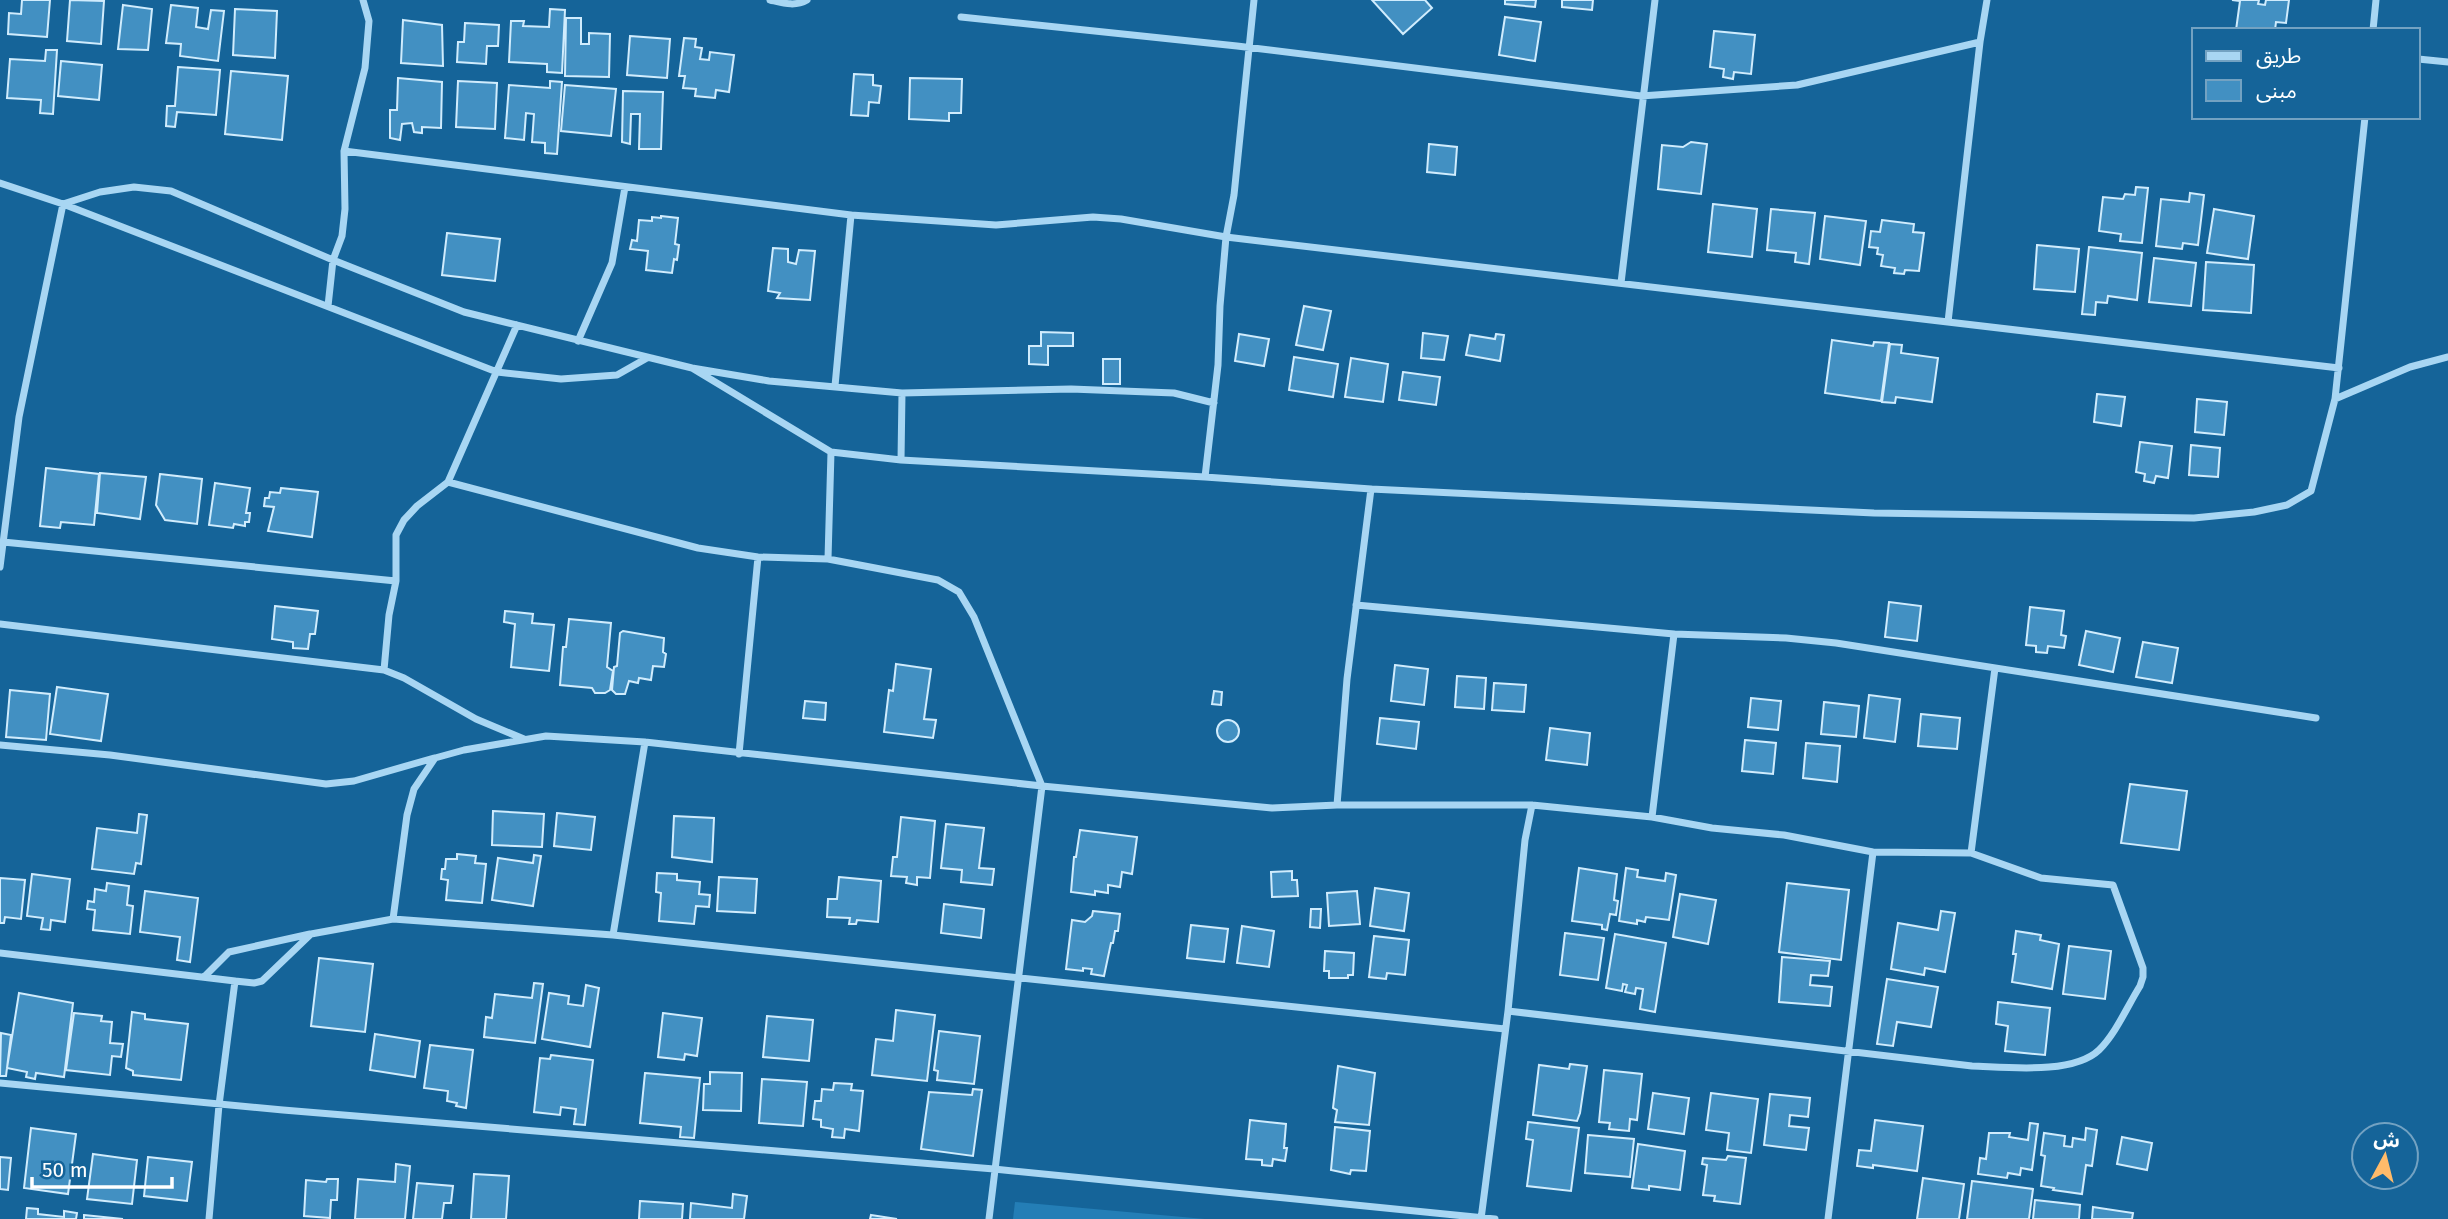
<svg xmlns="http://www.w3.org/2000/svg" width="2448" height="1219" viewBox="0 0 2448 1219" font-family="'Fira Sans','Noto Sans Arabic',sans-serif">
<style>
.green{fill:#247eb6}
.building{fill:#4290c2;stroke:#d0ecfd;stroke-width:2}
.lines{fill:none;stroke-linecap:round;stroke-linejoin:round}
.street{stroke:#a8d6f3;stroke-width:7}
</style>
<rect width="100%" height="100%" fill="#156499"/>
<path class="green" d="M1015,1202L1205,1219H1013Z"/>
<path class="building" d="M22,0H50L47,37L8,34L9,13L21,14Z
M70,0L104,1L101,44L67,41Z
M1372,0H1425L1432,8L1403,34Z
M1505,0H1536L1535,7L1505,4Z
M1562,0H1593L1592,10L1562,7Z
M2232,0H2259L2258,4L2265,5L2266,0H2289L2286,23L2276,22L2275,30H2236L2240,1Z
M123,5L152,9L148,50L118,49Z
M171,5L198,8L196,27L208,29L211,10L224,11L218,61L180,56L181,44L166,43Z
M235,9L277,11L275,58L233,55Z
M550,9L565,10L562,73L547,72V64L509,62L511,21H524L523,26L549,27Z
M1505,17L1541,22L1535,61L1499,55Z
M566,18H581V44H589V33L610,34L609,77L565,76Z
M403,20L442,25L443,66L401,63Z
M465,23L499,25L498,46H487L486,64L457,62L458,42H464Z
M1714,31L1755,35L1751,74L1734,72L1733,79L1723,77L1724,69L1710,67Z
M630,36L670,39L667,78L627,75Z
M684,38L696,39L695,47L702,48L700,59L709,60L710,52L734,55L729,92L716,90L715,98L695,96L696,89L683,88L685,76H679Z
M46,50H57L53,114L40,113L41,100L7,98L10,59L45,61Z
M61,61L102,65L99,100L58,96Z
M178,67L220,70L216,115L177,112L175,127L166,126L167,106H175Z
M231,71L288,76L282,140L225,134Z
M854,74L873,75V85L881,86L879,103L869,102L868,116L851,115Z
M398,78L442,82L441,128L422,127V133L414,132L412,123L402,124L400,140L390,138V110H397Z
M910,78L962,79L961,113H949V121L909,119Z
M458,81L497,83L495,129L456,127Z
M550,81L562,82L557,154L545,153V143L532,142L534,114L526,113L524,140L505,138L509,85L550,88Z
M565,85L616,89L611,136L561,131Z
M623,91L663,92L661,149H639L640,114H631L630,144L622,142Z
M1691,142L1707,144L1701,194L1658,189L1662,145L1683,147Z
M1429,144L1457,147L1455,175L1427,172Z
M2136,187L2148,188L2142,243L2120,241L2121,234L2099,231L2103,197L2123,199L2125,194L2135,195Z
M2190,193L2204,195L2198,245L2183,243L2182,249L2156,246L2161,199L2189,202Z
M1713,204L1757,209L1752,257L1708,252Z
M1771,209L1815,213L1809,264L1795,262L1796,253L1767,250Z
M2214,209L2254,216L2248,259L2207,253Z
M661,216L678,218L675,244L679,245L677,260L674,259L672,273L646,270L648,251L630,249L632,240L637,241L639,220L652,221V217L661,218Z
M1825,216L1866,221L1860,265L1820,259Z
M1882,220L1914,224L1913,232L1924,233L1919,271L1905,270L1904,274L1894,273L1895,268L1881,266L1883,255L1877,254L1878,248L1869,247L1871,231L1880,232Z
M447,233L500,239L495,281L442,275Z
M2037,245L2079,249L2075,292L2034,289Z
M2089,247L2142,253L2137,300L2108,296L2107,303L2096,302L2095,315L2082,314Z
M773,248L788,249V262L796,264L799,250L815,251L810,300L777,298L780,293L768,291Z
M2154,258L2196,263L2191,306L2149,302Z
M2206,262L2254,265L2251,313L2203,310Z
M1304,306L1331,311L1323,350L1296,345Z
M1041,332L1073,333V346H1048V365L1029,364V346H1041Z
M1423,333L1448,336L1444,360L1421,358Z
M1239,334L1269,339L1264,366L1235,361Z
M1496,334L1504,335L1500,361L1466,355L1470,335L1495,339Z
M1832,340L1873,346L1874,342L1889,343L1881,401L1825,393Z
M1890,344L1902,345L1901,353L1938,358L1932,402L1896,397L1895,403L1882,402Z
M1294,357L1338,364L1333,397L1289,390Z
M1351,358L1388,364L1383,402L1345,397Z
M1103,359H1120V384H1103Z
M1403,372L1440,377L1436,405L1399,400Z
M2097,394L2125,397L2121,426L2094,422Z
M2197,399L2227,402L2224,435L2195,432Z
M2140,442L2172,446L2168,478L2156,476L2154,483L2144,481L2145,474L2136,472Z
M2191,445L2220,448L2218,477L2189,475Z
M46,468L99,474L94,525L61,522L60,528L40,526Z
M100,473L146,477L140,519L97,513Z
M160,474L202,479L197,524L165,520L156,505Z
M215,483L250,488L246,513H250L249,522H245V526L234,524L233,528L209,525Z
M281,488L318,492L312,537L268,531L274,507L264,506L265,498H269L270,492L280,493Z
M1889,602L1921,606L1917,641L1885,637Z
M275,606L318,611L315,634H310L308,649L293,648V642L272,639Z
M2030,607L2064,611L2061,635L2066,636L2064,648L2048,646L2047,653L2036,652V646L2026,645Z
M505,611L533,614L532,623L554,625L549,671L511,667L515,624L504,622Z
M569,619L611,623L607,667L613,671L610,690L605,693H595L592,688L560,685L563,647H566Z
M623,631L664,638L663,652L666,654L664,667L653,666L651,680L639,678L638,683L629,681L625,694H616L612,690L614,667L617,666L620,633Z
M2086,631L2120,638L2113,672L2079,665Z
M2143,642L2178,648L2172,683L2136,677Z
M896,664L931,669L924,719L936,720L933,738L884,732L889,690L893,691Z
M1395,665L1428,669L1424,705L1391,701Z
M1457,676L1486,678L1484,709L1455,707Z
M1494,683L1526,685L1524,712L1492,710Z
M57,687L108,694L101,741L50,734Z
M10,690L50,694L46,740L6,737Z
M1214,691L1222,692L1221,705L1212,704Z
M1869,695L1900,699L1895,742L1864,738Z
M1751,698L1781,701L1778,730L1748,727Z
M805,701L826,703L825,720L803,718Z
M1824,702L1859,706L1856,737L1821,734Z
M1921,714L1960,718L1957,749L1918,746Z
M1380,718L1419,722L1416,749L1377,744Z
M1217 731a11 11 0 1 1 22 0a11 11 0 1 1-22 0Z
M1550,728L1590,733L1587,765L1546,760Z
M1745,740L1776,743L1773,774L1742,771Z
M1806,743L1840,746L1837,782L1803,778Z
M2130,784L2187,791L2179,850L2121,843Z
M493,811L544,814L542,847L492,845Z
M557,813L595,817L591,850L554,846Z
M139,814L147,815L141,864L136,863L134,874L92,869L97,828L137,833Z
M674,816L714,818L712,862L672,857Z
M901,817L935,821L930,878L917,877V885L906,883L907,877L891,876L893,857H897Z
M946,824L984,828L979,868L994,869L992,885L961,882L962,870L941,868Z
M1080,830L1137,837L1132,874L1122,872L1120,887L1108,885V893L1095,891V895L1071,892L1074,857H1076Z
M457,854L476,856L475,863L486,864L482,903L446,900L448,880L441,879L442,869H445L446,859H457Z
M534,855L541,856L533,906L492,900L498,858L533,863Z
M1579,868L1617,874L1614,900L1618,901L1616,915L1610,914L1607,930L1602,929V925L1572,921Z
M1626,868L1638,870L1637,877L1665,881L1666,873L1676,875L1669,920L1646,917L1645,922L1637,920V924L1619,921Z
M1292,871V880H1297L1298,896L1272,897L1271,872Z
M657,873L677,874V880L700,882L699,894L710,895L709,907L696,906L694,924L659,921L661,893L656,892Z
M32,874L70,879L65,922L51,920L50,930L41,929L43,918L27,916Z
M719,877L757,879L755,913L717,911Z
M839,877L881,881L878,922L857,920L856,924H849L850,918L827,917L828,899H837Z
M0,878L25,880L21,919L5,917L4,923H0Z
M107,883L129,886L127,905L133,906L130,934L93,930L95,910L87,909L88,901L94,902L95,889L106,891Z
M1787,883L1849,890L1841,960L1779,952Z
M1375,888L1409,893L1404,931L1370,926Z
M145,891L198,898L190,962L177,960L180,937L140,932Z
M1357,891L1360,924L1329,926L1327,893Z
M1680,894L1716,900L1708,944L1673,937Z
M944,904L984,909L981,938L941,933Z
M1311,909H1321L1320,928L1310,927Z
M1093,911L1120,914L1118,931H1115L1113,943H1111L1104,976L1091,974L1092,969L1083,968V971L1066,969L1072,920L1085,922L1092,916Z
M1941,911L1955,913L1945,972L1925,968L1924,975L1891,969L1898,923L1938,930Z
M1191,925L1228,929L1224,962L1187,958Z
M1242,926L1274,931L1269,967L1237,963Z
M2016,931L2041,935L2040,940L2059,944L2052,989L2012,982L2016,954H2013Z
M1565,933L1604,938L1598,980L1560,975Z
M1615,934L1666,943L1655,1012L1640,1009L1643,989L1636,988L1635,994L1625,992L1627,985L1623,984L1622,991L1606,988Z
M1374,936L1409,940L1405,975L1387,973L1386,979L1369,977Z
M2069,946L2111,951L2105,999L2063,994Z
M1325,951L1354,953L1353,975H1348V978H1329V971H1324Z
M1782,957L1830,961L1828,976L1811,975L1810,985L1832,987L1830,1006L1779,1002Z
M319,958L373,964L365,1032L311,1026Z
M1887,979L1938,987L1931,1027L1897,1022L1893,1046L1877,1044Z
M534,983L543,984L535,1043L484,1037L486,1017L492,1018L495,994L532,998Z
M586,985L599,988L590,1047L542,1039L549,993L569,996L568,1004L583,1006Z
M19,993L73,1003L64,1077L36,1073L35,1079L26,1077L27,1072L7,1068Z
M1998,1002L2050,1008L2045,1055L2005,1051L2008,1026L1996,1024Z
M896,1010L935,1015L927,1081L872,1075L876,1039L893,1041Z
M132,1012L145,1014V1019L188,1024L181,1080L133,1075V1071L126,1068Z
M74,1013L102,1016L101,1021L112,1022L110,1043L123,1044L121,1057L112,1056L110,1075L66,1070Z
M663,1013L702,1018L697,1056L685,1054L684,1060L658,1057Z
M767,1016L813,1020L809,1061L763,1057Z
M939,1031L980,1036L974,1084L937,1080L938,1071L934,1070Z
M1,1033L11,1035L6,1076H0Z
M375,1034L420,1041L415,1077L370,1070Z
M430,1045L473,1050L466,1108L456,1106L457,1103L447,1101L448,1091L424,1088Z
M551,1055L593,1060L585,1125L574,1124L576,1109L561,1107L560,1115L534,1112L540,1058L550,1059Z
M1570,1064L1587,1066L1580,1113L1577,1121L1533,1115L1539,1065L1569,1069Z
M1338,1066L1375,1073L1369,1125L1335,1122L1337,1110L1333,1108Z
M1604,1070L1642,1074L1637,1120L1630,1119L1629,1131L1609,1129L1610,1123L1599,1122Z
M710,1072L742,1073L741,1111L703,1110L704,1084H710Z
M645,1073L700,1078L694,1138L680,1137L681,1127L640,1123Z
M762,1079L807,1082L803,1126L759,1123Z
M834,1083L852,1084L851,1090L863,1091L859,1131L845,1129L844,1138L832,1137L833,1129L821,1127V1120L813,1119L815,1101H821L822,1089L833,1090Z
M973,1089L982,1090L973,1156L921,1149L929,1092L972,1095Z
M1653,1093L1689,1098L1684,1134L1648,1129Z
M1711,1093L1758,1099L1751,1153L1727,1150L1729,1133L1706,1130Z
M1770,1094L1810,1098L1808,1117L1790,1115L1789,1126L1809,1128L1806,1150L1764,1145Z
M1250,1120L1286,1124L1284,1148H1287L1285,1161L1273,1159L1272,1166L1262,1165V1160L1246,1159Z
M1875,1120L1923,1126L1917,1171L1873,1165V1168L1857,1166L1859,1150L1871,1151Z
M1528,1122L1579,1128L1571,1191L1527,1186L1533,1140L1526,1139Z
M2030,1123L2038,1124L2032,1170L2021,1168L2020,1175L2008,1173L2007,1178L1978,1174L1980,1158L1986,1159L1989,1133H2010L2009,1137L2028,1140Z
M1335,1127L1370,1131L1366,1171L1351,1170L1350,1174L1331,1170Z
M31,1128L76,1134L68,1194L24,1188Z
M2086,1128L2097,1130L2092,1166L2086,1165L2082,1194L2053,1190L2054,1188L2041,1186L2045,1156L2041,1155L2044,1133L2065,1136L2064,1146L2072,1147L2073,1138L2085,1140Z
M1588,1135L1634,1139L1630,1177L1585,1173Z
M2122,1137L2152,1143L2147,1170L2117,1164Z
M1638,1144L1685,1151L1680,1190L1649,1186V1190L1632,1188Z
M93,1154L137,1160L132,1204L87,1199Z
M1728,1156L1746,1158L1740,1204L1714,1201L1715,1196L1703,1195L1707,1165L1702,1164L1703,1158L1726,1160Z
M0,1157L11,1158L8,1190L0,1189Z
M148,1157L192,1162L187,1201L144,1196Z
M396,1164L410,1166L405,1219H355L358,1179L395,1182Z
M474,1174L509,1176L506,1219H471Z
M1923,1178L1964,1184L1959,1219H1917Z
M327,1179H338L337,1200H331L330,1218L304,1216L306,1180L326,1182Z
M1972,1181L2033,1189L2029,1219H1967Z
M417,1183L453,1186L451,1203H444L442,1219H413Z
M733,1194L747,1196L744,1219H690L691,1203L732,1208Z
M2035,1200L2080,1205L2079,1219H2033Z
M640,1201L683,1204L682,1219H639Z
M2093,1207L2133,1213L2132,1219H2092Z
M27,1208L38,1209V1214L64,1217V1211L77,1213L76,1219H26Z
M84,1215L123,1219H84Z
M871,1215L897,1219H870Z"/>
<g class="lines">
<path class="street" d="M770,0C783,3 795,7 807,0
M961,17L1237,46L1641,96L1797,85L1980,42
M2373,30L2376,0
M2418,59L2448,62
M344,151L851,215L835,386
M0,183L63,204L497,372L561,379L617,375L647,358
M851,215L996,225L1093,217L1121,219L1226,237L2339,368
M1621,283L1655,0
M328,306L333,260L342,236L345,209L344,151L365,68L369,21L363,0
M1948,322L1980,42L1987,0
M578,341L612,263L625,187
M692,368L831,452L901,460L1205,477L1371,489L1874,513L2194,518L2254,512L2287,505L2311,491L2335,399L2410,367L2448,357
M2335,399L2365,117
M831,452L828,559L938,580L959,592L974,617L1042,786L989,1219
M901,460L902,393
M1205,477L1218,365L1220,306L1226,237L1234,195L1254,0
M448,482L698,548L758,557L828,559
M3,542L396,581
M0,567L19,417L63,204L100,192L134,187L171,191L333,260L464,312L692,368L769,381L902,393L1071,389L1174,393L1214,403
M1356,605L1674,634L1652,817
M0,624L384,670L404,678L476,719L524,739
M1674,634L1786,638L1836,643L2316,718
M384,670L389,615L396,581V535L404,520L417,506L448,482L517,325
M0,745L110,755L326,784L354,781L434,758
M739,754L758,557
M1337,805H1532L1652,817L1712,828L1784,835L1873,852L1971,853L2041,878L2113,885L2143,968V977L2140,986C2127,1007 2116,1033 2099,1050C2073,1075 2006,1067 1972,1066L1508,1011
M1971,853L1995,668
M393,919L613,935L1505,1029
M613,935L645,742
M0,953L235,981L254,983L262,981L311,934L393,919L407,815L414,789L435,758L464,750L546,736L645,742L1042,786L1272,808L1337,805L1347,679L1371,489
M204,977L229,952L310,934
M0,1083L283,1110L994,1169L1495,1219
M209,1219L219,1105L235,981
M1481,1219L1508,1011L1525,840L1532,805
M1828,1219L1873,852"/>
</g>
<rect x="2192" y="28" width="228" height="91" fill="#156499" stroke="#73a2c2" stroke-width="2"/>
<rect x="2206" y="51" width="35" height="10" fill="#a8d6f3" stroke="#73a2c2" stroke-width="2"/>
<text x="2256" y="63" font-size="21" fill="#ffffff">طريق</text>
<rect x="2206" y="80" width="35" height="21" fill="#4290c2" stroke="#73a2c2" stroke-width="2"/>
<text x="2256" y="98" font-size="21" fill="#ffffff">مبنى</text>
<g transform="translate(2385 1156) rotate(7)"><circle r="33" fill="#156499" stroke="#73a2c2" stroke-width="2"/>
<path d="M0-5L12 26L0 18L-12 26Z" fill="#ffbb6a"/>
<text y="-10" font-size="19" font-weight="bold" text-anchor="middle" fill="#ffffff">ش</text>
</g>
<path d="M32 1177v10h140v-10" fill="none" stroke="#ffffff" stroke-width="3.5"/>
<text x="42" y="1177" font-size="21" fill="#ffffff" stroke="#156499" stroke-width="5" paint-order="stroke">50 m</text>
</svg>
